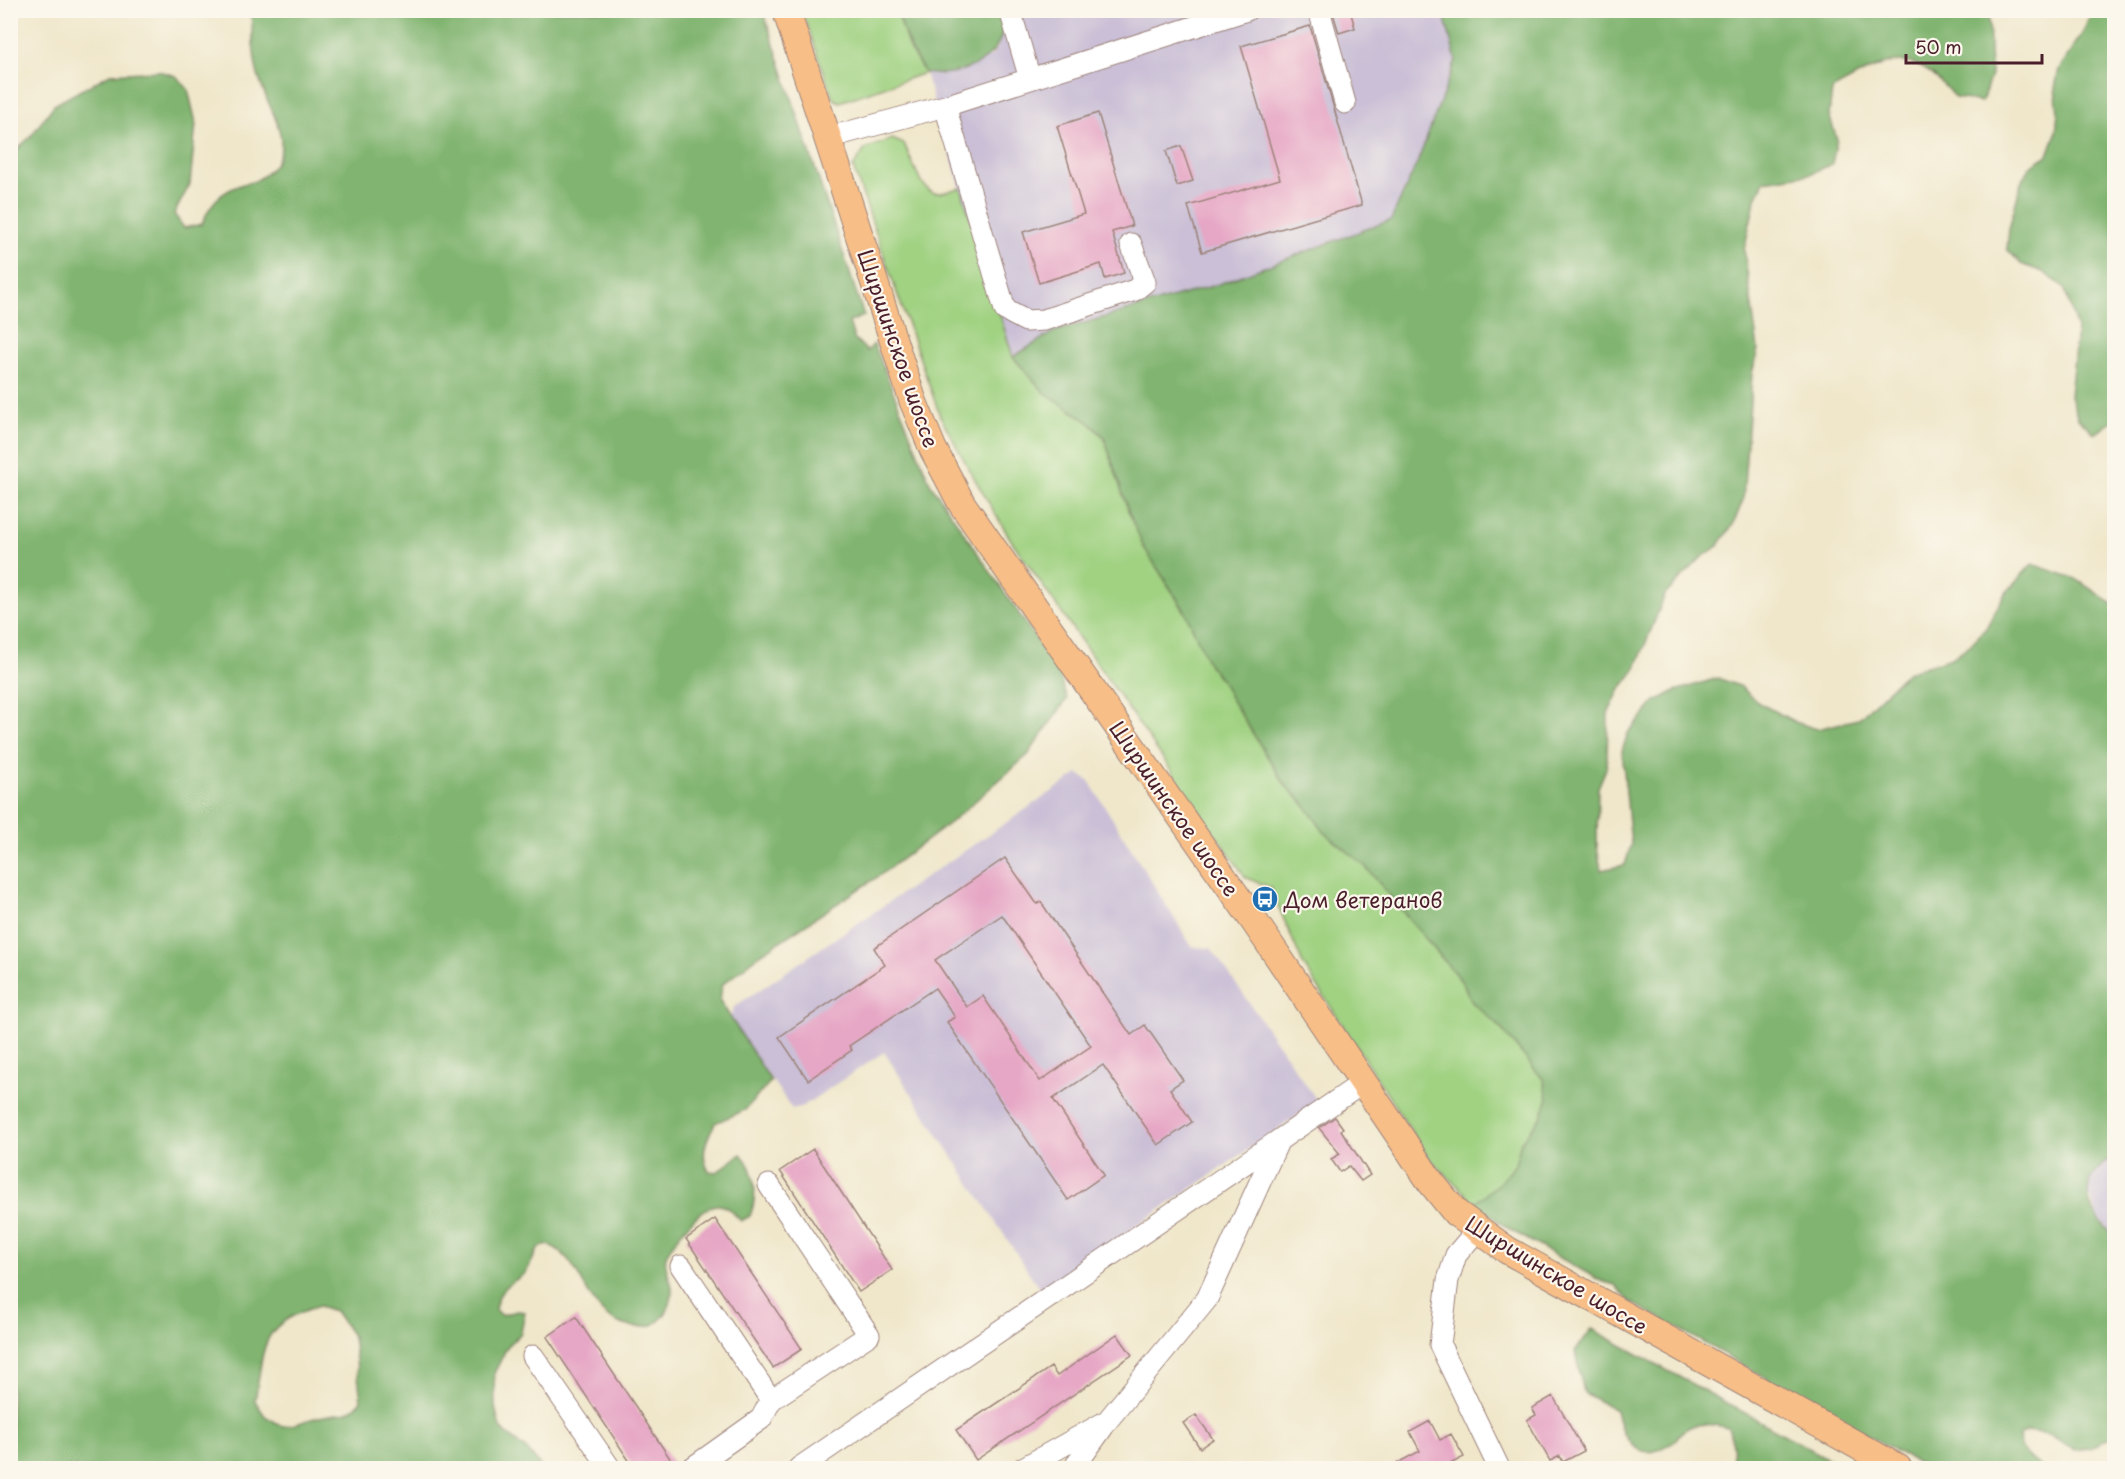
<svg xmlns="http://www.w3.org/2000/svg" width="2125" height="1479" viewBox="0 0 2125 1479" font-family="'Playpen Sans',sans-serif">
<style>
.industrial{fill:#cabfd6}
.green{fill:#a0d282;stroke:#757856;stroke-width:1.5}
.forest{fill:#80b470;stroke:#656a4e;stroke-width:1.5;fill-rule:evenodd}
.building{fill:#e6a6c5;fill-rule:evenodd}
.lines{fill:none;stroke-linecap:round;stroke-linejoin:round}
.minor-casing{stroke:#9d837b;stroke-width:23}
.major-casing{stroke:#9d837b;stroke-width:29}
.minor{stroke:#fff;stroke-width:21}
.major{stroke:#f7be87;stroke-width:27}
.labels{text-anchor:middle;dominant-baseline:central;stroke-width:4.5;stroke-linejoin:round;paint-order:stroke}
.street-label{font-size:21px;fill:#4a1f2b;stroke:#fbf7ec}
.poi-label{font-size:21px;fill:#4a1f2b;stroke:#fbf7ec;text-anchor:start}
</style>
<rect width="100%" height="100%" fill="#fbf7ec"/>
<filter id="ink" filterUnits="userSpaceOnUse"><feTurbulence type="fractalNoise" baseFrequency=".0167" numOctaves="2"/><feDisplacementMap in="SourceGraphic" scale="12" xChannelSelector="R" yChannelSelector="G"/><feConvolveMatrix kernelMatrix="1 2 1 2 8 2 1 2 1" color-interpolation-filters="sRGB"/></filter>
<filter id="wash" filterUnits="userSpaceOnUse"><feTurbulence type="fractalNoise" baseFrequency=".008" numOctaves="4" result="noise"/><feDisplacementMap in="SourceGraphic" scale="24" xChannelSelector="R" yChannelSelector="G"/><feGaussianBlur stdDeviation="1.35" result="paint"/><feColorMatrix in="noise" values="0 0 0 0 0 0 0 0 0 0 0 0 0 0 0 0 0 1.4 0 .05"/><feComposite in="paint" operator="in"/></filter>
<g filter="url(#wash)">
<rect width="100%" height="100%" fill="#f0e7cb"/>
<path class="industrial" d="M1002,10L1443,11L1456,60L1418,161L1391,220L1216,285L1053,332L1013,357L925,73L939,75L962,71L991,56L998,47L1005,25Z
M1078,774L1089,781L1192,947L1211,948L1318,1102L1041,1291L884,1052L803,1106L792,1109L730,1019L734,1007Z
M2114,1156V1236L2097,1215L2087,1187L2090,1178L2102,1164Z"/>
<path class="green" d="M802,11H897L909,49L925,73L840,102L833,99Z
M892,139L904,144C911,156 921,194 937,193C945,193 953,189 961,188L1013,357L1044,392L1090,423L1104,437L1128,510L1154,563L1195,628L1209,665L1221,679L1230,697L1286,786L1365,866L1462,982L1472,1002L1498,1025L1543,1079L1548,1098L1541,1117L1521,1142L1515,1165L1500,1182L1475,1203L1428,1157L1303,964L1270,887L1246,878L1011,540L974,478L940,416L853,167L865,149Z"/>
<path class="forest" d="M2093,10L2114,11V420L2095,434L2078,418L2070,396L2077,329L2064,287L2043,272L2021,264L2007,249L2009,229L2021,183L2029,167L2048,155L2056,133L2058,112L2055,88L2059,69L2082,34Z
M251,11H763L864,316L849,322L854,338L867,351L874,344L930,483L1058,671L1067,699L1028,755L951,822L879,876L762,953L722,985L720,1001L771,1081L745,1110L715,1123C707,1138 699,1155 709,1171L717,1172L741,1154C756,1170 758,1196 750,1216L741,1221C735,1215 728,1206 719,1205C703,1203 670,1243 666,1257C663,1267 671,1278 672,1288C673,1309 660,1329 638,1327C582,1324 588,1261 549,1245L540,1247C533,1255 530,1270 523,1275C508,1285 497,1291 495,1310L502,1315L517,1311L525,1312L521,1333L507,1347L494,1374L495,1407L500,1428L529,1452L542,1468H11V155L31,136L54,105L110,74L159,71L176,76L188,89L196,123L190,184L174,214L184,228L202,224C211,202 220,192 243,184C249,183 255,182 260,178C304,150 267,110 258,75C252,54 253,32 251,11ZM319,1306L335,1311L353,1337L361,1400C352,1415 339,1413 324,1416C309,1418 297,1426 282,1426L265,1416L255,1401C265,1346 258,1324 319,1306Z
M897,11H1002C1012,56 964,79 925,73C911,53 904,34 897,11Z
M1443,11H1986L1989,16L1991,75L1982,102L1955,98C1910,42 1886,60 1832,90L1829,115L1837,139L1832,164L1810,174L1764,181L1755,201L1744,250L1758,349L1752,374L1743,500L1734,523L1719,545L1700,559L1665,595L1635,670L1619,691L1608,714L1607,766L1598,788L1597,846L1601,870L1625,865L1631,844L1622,751L1628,733L1656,701L1675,691L1718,678L1741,687L1757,702L1795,722L1817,729L1858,719L1907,672L1952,658L1971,644L1986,628L2004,595L2032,564L2076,579L2114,605V1156C2106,1159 2102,1165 2097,1171C2076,1195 2096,1218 2114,1236V1434L2093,1447L2075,1450L2049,1434L2026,1431L2019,1436C2020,1452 2030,1458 2042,1468H1926L1629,1301L1615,1285L1601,1281L1509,1229L1475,1203L1500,1182L1515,1165L1521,1142L1541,1117L1548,1098L1543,1079L1498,1025L1472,1002L1462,982L1365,866L1324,832L1302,801L1286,786L1230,697L1221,679L1209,665L1185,611L1143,546L1128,510L1104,437L1090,423L1044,392L1013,357L1053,332L1216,285L1391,220L1418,161L1456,60Z
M1592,1329L1845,1468H1729C1736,1453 1734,1444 1728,1428C1714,1424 1695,1421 1683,1431C1679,1433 1677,1439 1674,1441C1641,1467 1622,1441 1616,1410L1584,1393L1575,1351Z"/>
<g id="blocks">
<path class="building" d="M1332,10H1350L1355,28L1339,33Z
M1310,26L1362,205L1202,252L1188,206L1280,179L1241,46Z
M1098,113L1132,226L1112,232L1124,273L1105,279L1101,264L1039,283L1023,232L1084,214L1057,126Z
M1181,146L1193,181L1177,186L1166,151Z
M1005,858L1037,904L1041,902L1131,1035L1145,1025L1183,1080L1170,1089L1192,1122L1158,1145L1103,1065L1053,1099L1104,1175L1068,1200L947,1022L955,1017L935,988L849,1046L852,1050L808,1080L779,1037L885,965L874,948ZM1002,915L1091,1046L1040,1081L983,996L967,1007L935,960Z
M1335,1117L1343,1128L1341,1130L1370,1175L1361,1181L1349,1166L1340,1172L1331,1159L1340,1154L1319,1128Z
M813,1149L892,1270L859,1292L780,1171Z
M715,1219L802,1349L773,1368L686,1239Z
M576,1317L673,1463L664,1468H634L547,1337Z
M1117,1334L1132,1355L976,1460L956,1430L1051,1367L1057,1376Z
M1553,1396L1584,1451L1563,1462L1560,1456L1550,1461L1527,1420L1536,1415L1532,1408Z
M1196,1415L1213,1439L1200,1448L1183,1423Z
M1430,1421L1440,1440L1451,1434L1464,1457L1442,1468H1388L1420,1451L1410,1432Z"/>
</g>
</g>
<g filter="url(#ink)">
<use href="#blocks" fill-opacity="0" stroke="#9d837b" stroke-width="1.5"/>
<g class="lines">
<defs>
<path id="minor" d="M1010,10L1030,79
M1319,10L1345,103
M945,106L1005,310L1026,321L1044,320L1135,290L1145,282L1131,244
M827,138L945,106L1247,10
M1477,1230L1456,1255L1448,1280L1440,1345L1499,1468
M681,1266L771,1400
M533,1356L610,1468
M692,1468L761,1419L771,1400L869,1335L769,1185
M799,1468L1364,1082
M1023,1468L1107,1421L1207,1299L1278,1142
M1077,1468L1076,1465L1103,1427"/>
<path id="major" d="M786,10L913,401L933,449L962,504L1256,924L1430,1181L1456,1213L1507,1250L1898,1468"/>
</defs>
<use href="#minor" class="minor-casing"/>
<use href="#major" class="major-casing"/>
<use href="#minor" class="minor"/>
<use href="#major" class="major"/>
</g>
</g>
<defs>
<symbol id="bus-disc" viewBox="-11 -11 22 22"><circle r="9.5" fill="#1f6fb2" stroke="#fbf7ec"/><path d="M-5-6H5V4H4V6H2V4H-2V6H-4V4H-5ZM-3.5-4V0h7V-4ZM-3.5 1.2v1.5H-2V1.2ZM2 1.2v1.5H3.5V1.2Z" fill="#fff"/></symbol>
</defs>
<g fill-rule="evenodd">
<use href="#bus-disc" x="1250" y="884" width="30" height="30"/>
</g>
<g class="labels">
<g class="street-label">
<text transform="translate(899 348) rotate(71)">Ширшинское шоссе</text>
<text transform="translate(1175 808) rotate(55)">Ширшинское шоссе</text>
<text transform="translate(1557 1274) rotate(31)">Ширшинское шоссе</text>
</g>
<g class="poi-label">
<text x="1284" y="899">Дом ветеранов</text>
</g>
</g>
<rect width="2125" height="1479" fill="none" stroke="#fbf7ec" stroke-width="36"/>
<path d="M1906 54v9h136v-9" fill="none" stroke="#4a1f2b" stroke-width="3"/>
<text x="1915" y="54" font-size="18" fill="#4a1f2b" stroke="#fbf7ec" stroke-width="4.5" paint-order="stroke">50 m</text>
</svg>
